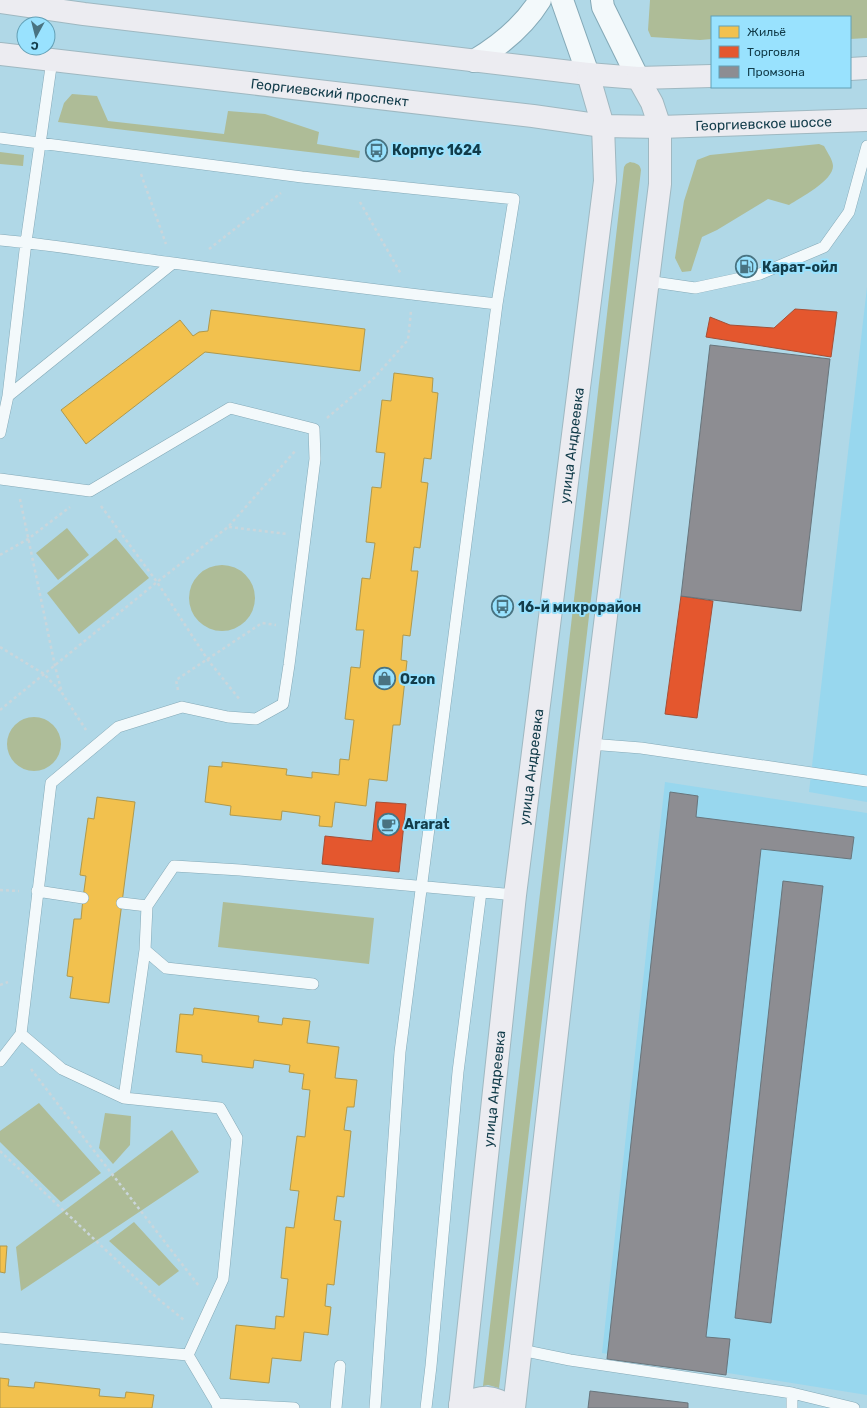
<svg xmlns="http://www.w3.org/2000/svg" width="867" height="1408" viewBox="0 0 867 1408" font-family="Rubik,sans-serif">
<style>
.built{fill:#98d7ee}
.green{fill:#aebc97}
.homes{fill:#f2c14e;stroke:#af994d}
.shops{fill:#e4572e;stroke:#a54f36}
.industry{fill:#8d8d92;stroke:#68757c}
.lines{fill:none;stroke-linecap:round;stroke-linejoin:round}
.service-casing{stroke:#84a9b7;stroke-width:12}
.minor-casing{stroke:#84a9b7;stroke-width:24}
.primary-casing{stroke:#9fb8c1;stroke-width:24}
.path{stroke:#cad6dc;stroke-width:2.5;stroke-dasharray:3 3;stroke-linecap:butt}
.service{stroke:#f3f9fb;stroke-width:11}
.minor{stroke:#f3f9fb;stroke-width:22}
.primary{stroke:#ececf1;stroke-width:22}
.labels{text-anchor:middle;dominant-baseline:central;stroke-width:4;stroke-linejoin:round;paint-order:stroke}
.street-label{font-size:14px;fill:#123c4a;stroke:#99e2fe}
.poi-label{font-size:14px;font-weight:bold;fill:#123c4a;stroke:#99e2fe;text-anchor:start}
</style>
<rect width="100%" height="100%" fill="#b0d8e7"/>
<path class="built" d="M867,287V802L809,792Z
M665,782L867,813V1395L602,1353Z"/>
<path class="green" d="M650,0H867V38L850,39V17H712V39L700,40L651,37L648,30Z
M72,94L97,96L108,121L224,134L228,111L265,114L319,132L317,144L360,151L359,158L58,122L64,103Z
M819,144L824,146C827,152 833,160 833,166C833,181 800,198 789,205L768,199L717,230L702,237L691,271L682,272L675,258L684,201L697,160L710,155Z
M0,152L24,155L23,166L0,164Z
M630,162C636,163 640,164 641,170L499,1388L488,1385L483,1386L624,167L626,164Z
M67,528L89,555L58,580L36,553Z
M116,538L149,578L79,634L47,593Z
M189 598a33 33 0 1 1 66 0a33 33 0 1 1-66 0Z
M7 744a27 27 0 1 1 54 0a27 27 0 1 1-54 0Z
M223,902L374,918L369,964L218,947Z
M39,1103L101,1173L61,1202L0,1142V1131Z
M105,1113L131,1116L130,1145L113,1164L99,1148Z
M172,1130L199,1172L21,1291L16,1247Z
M134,1222L179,1271L159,1286L109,1241Z"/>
<path class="homes" d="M211,310L365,329L360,371L205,352L86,444L61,410L180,320L193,336L199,332L208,331Z
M394,373L433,378L432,392L438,393L431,459L424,458L421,482L428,483L420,548L414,547L411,571H418L410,636L403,635L401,660L407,661L400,725H393L387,781L369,779L366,806L335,802L332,827L319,826L320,816L282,811L281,820L230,815L231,806L205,802L209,766L222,767V762L287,769L286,775L312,778V772L339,775L340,759L349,760L354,720L345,719L351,667L360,668L364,630H356L362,578L370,579L375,543L366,542L372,487L381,488L385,453L376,452L382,400L391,401Z
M97,797L135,802L109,1003L70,998L73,977L67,976L74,919H81L83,898L86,876L80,875L88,818L94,819Z
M194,1008L259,1016L258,1022L282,1025L283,1018L310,1021L307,1043L339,1047L335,1078L357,1080L354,1107H347L344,1130L351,1131L344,1197L337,1196L334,1220L341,1221L334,1285L327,1284L325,1306L331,1307L328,1335L304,1332L301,1361L272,1358L269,1383L230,1379L236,1325L275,1329L276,1316L284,1317L288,1279L281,1278L286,1227L294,1228L299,1191L290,1190L297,1136L305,1137L310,1090L302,1089L304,1074L289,1072L290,1065L254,1060L253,1068L227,1065L202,1062V1055L176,1052L180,1014L193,1015Z
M0,1246H7L5,1273L0,1272Z
M0,1378L9,1379L8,1386L23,1387L34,1388L35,1382L100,1389L99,1396L125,1398L126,1392L154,1395L152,1408H0Z"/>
<path class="shops" d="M795,309L837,312L831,357L706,337L710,317L730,325L774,328Z
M681,596L713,601L697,718L665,714Z
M376,802L406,804L399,872L322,864L325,836L372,841Z"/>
<path class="industry" d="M710,345L830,359L801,611L681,596Z
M670,792L698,796L696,817L854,837L851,859L761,849L706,1337L730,1339L726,1375L607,1359Z
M783,881L823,886L771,1323L735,1318Z
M590,1391L688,1403V1408H588Z"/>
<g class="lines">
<defs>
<path id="service" d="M0,138L302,177L514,199L497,304L400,1052L375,1408
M0,240C58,245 116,256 173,263C281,278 389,292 497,304
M647,281L695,288L760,274L824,247L849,212L867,146
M8,396L173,263
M0,433L8,396L26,242L52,60
M0,479L90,491L230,408L314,429L315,459L289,665L283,704L256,719L228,717L182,707L118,727L51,783L21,1034L0,1061
M590,744L641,748L867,781
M37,891L83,898
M122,903L147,906
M313,984L166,968L145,950L147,906L174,866L240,870L515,895
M21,1034L62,1069L124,1098L220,1108L237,1138L223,1279L188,1355L217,1404L218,1408
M124,1098L145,950
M0,1338L188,1355
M521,1350L570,1360L792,1393L854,1408
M217,1404L294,1408
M336,1408L340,1366
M426,1408L431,1366L458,1072L481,892
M792,1408V1393"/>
<path id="minor" d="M562,0L588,74
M602,0L603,7L638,78
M474,61C501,45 524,26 540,0"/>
<g id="primary">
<path d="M0,2L84,14L588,74L638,78L712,76"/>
<path id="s1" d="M0,54L533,116L603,126L660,127L867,120"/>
<path d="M850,69L867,68"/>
<path d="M460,1405C486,1395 489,1395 513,1408"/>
<path id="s2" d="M460,1408L515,895L605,181L603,126L588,74"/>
<path d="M514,1408L590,744L660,184V127L652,103L638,78"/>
</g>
</defs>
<use href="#service" class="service-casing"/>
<use href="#minor" class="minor-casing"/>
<use href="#primary" class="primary-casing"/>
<path class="path" d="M141,174L166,244
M360,202L401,274
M209,249L281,193
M327,418L374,378L408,340L411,311
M20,499L55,666L62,693L86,730
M101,506L157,582L208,660L240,700
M229,527L287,534
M0,555L28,539L70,507
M0,647L44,674L61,692
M178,690L176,680L262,623L276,625
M0,710L157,582L228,527L296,450
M0,890L19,891
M0,985L8,982
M31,1069L67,1116L199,1286
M0,1151L157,1298L184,1320"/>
<use href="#service" class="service"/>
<use href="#minor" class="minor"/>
<use href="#primary" class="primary"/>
</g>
<defs>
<symbol id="bus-ring" viewBox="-11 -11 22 22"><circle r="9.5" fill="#99e2fe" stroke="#497381" stroke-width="1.5"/><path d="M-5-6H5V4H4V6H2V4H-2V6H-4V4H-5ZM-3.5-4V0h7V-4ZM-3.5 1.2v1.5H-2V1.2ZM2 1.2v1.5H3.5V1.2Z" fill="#497381"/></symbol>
<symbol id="fuel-ring" viewBox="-11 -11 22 22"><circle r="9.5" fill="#99e2fe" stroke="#497381" stroke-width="1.5"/><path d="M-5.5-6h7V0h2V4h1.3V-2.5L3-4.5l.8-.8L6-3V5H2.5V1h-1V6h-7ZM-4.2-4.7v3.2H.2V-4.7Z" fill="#497381"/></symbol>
<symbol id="shop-ring" viewBox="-11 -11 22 22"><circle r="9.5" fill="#99e2fe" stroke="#497381" stroke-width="1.5"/><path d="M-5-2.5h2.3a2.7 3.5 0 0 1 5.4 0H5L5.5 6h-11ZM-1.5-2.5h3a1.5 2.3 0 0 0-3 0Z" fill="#497381"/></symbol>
<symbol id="cafe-ring" viewBox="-11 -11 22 22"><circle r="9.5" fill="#99e2fe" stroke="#497381" stroke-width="1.5"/><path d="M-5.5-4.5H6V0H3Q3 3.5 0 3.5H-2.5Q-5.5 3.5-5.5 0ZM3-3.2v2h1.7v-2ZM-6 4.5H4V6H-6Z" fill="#497381"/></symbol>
</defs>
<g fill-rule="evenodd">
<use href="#bus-ring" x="364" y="138" width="25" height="25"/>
<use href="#fuel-ring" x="734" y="254" width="25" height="25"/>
<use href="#bus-ring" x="490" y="594" width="25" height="25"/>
<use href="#shop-ring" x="372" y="666" width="25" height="25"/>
<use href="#cafe-ring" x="376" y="812" width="25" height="25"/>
</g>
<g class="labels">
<g class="street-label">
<text stroke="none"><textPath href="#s1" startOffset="332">Георгиевский проспект</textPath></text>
<text stroke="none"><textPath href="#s1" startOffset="768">Георгиевское шоссе</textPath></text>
<text stroke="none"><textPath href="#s2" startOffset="969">улица Андреевка</textPath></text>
<text stroke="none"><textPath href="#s2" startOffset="645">улица Андреевка</textPath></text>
<text stroke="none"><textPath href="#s2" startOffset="321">улица Андреевка</textPath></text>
</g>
<g class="poi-label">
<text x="392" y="150">Корпус 1624</text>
<text x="762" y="267">Карат-ойл</text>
<text x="518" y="607">16-й микрорайон</text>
<text x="400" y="679">Ozon</text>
<text x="404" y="824">Ararat</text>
</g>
</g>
<rect x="711" y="16" width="140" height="72" fill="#99e2fe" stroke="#63a0b6"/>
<rect x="719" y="26" width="20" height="12" fill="#f2c14e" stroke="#63a0b6"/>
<text x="747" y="36" font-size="12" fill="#123c4a">Жильё</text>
<rect x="719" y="46" width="20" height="12" fill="#e4572e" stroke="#63a0b6"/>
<text x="747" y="56" font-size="12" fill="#123c4a">Торговля</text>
<rect x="719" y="66" width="20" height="12" fill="#8d8d92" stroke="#63a0b6"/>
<text x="747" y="76" font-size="12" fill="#123c4a">Промзона</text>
<g transform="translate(36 36) rotate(187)"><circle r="19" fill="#99e2fe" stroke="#63a0b6"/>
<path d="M0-3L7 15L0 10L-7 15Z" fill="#497381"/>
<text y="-6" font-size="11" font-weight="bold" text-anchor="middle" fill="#123c4a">С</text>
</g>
</svg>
